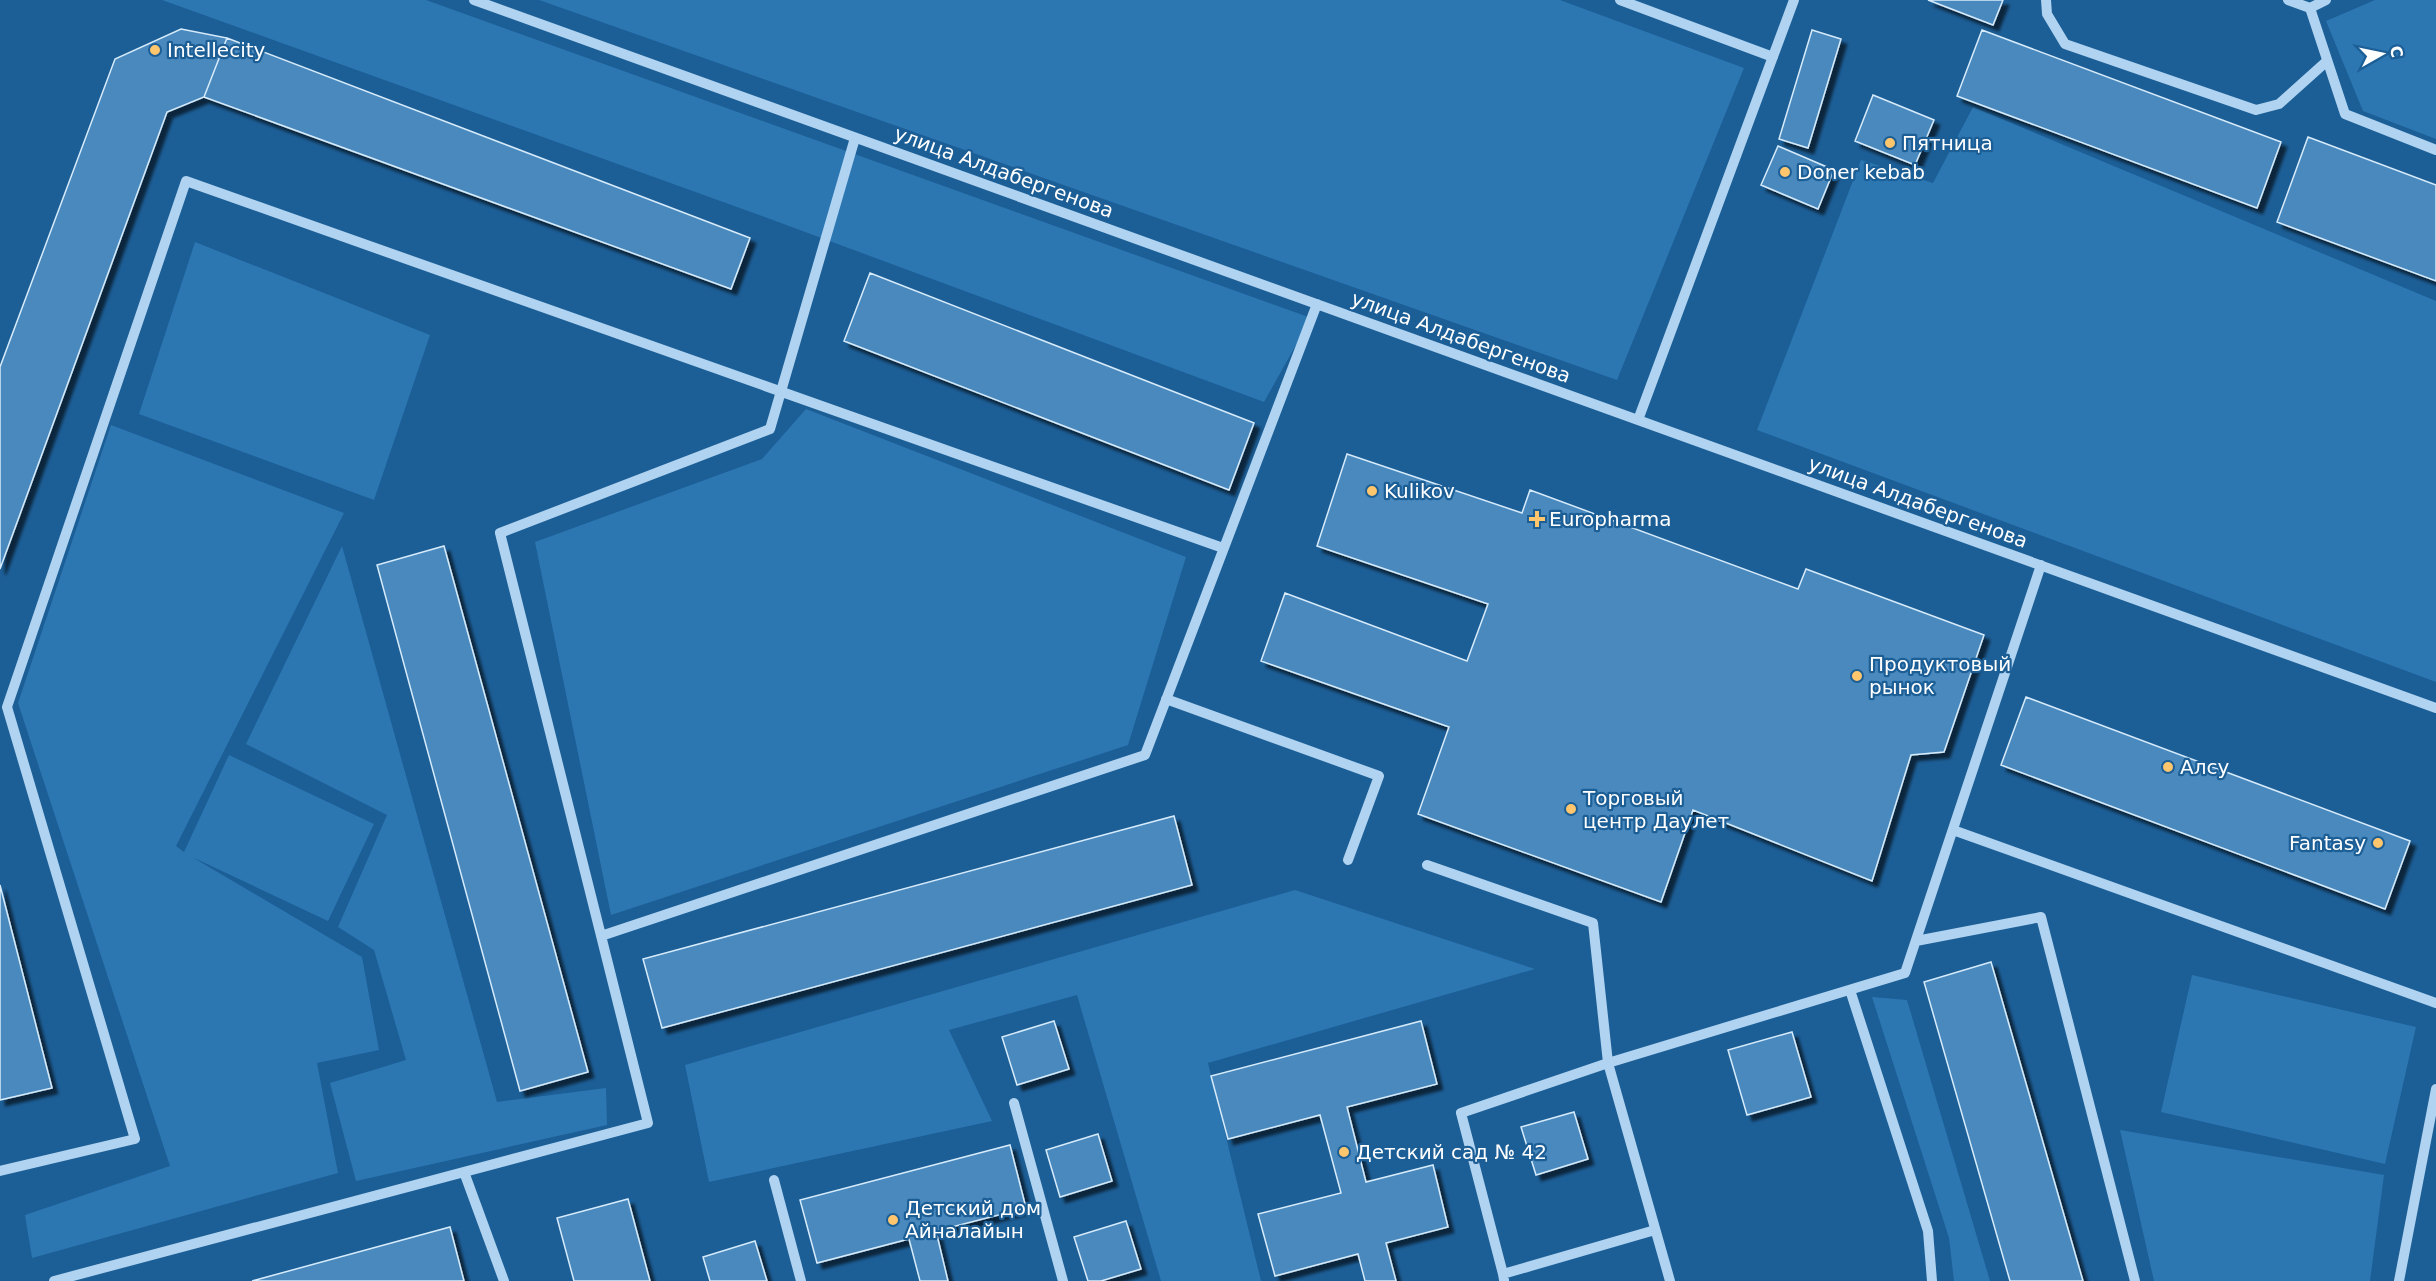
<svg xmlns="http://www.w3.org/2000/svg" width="2436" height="1281" viewBox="0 0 2436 1281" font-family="'DejaVu Sans',sans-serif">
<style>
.green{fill:#2c77b2}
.building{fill:#4989be;stroke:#d6ebfb;stroke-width:1.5;filter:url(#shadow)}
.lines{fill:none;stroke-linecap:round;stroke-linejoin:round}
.minor{stroke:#afd3f0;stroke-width:10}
.poi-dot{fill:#ffc66e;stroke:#1c5e96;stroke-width:2}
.labels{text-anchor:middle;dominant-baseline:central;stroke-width:4.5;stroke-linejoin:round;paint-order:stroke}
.poi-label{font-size:20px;fill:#fff;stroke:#1c5e96;text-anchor:start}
.street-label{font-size:20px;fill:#fff;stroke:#1c5e96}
</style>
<defs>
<filter id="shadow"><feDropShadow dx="5.5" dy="5.5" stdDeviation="1.5" flood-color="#0009"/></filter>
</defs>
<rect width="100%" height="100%" fill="#1c5e96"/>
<path class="green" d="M162,0H426L1311,318L1264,402L762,216Z
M539,0H1560L1744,68L1617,380Z
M2375,0H2436V139L2363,111L2326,21Z
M1973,107L2436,301V682L1757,430L1861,160L1933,183Z
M195,242L430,335L374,500L139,414Z
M806,409L1186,557L1128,745L611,915L535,542L762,459Z
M111,425L344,513L176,846L184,852L229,755L374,824L328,921L192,857L362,957L379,1050L317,1063L338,1173L32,1258L25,1215L170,1166L18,703Z
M342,546L497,1102L606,1088L607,1125L356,1181L330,1083L406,1060L374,950L338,927L387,815L246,744Z
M1295,890L1535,969L1208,1063L1261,1281H1161L1077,995L949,1030L992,1121L709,1182L685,1065Z
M2192,975L2416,1027L2385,1164L2161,1112Z
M1872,997L1907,1000L1990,1281H1954L1949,1238Z
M2120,1130L2384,1175L2370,1281H2154Z"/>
<path class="building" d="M1928,0H2003L1993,25Z
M181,29L227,38L204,97L167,112L0,569V367L115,59Z
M1812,30L1841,39L1808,148L1779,139Z
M1982,30L2281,142L2257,208L1957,96Z
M227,38L750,238L731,289L204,97Z
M1873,95L1934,120L1915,165L1855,141Z
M2308,137L2436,185V281L2277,222Z
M1778,146L1834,170L1818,209L1761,185Z
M870,273L1254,423L1229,490L844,341Z
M1347,454L1522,513L1530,490L1798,589L1806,569L1984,635L1944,752L1911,755L1872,881L1693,810L1661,902L1418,814L1449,727L1261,661L1285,593L1467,661L1488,604L1317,546Z
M444,546L588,1072L520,1091L377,565Z
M2026,697L2410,841L2385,909L2001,765Z
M1174,816L1192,885L662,1028L643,959Z
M0,885L52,1088L0,1100Z
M1991,962L2083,1281H2010L1924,982Z
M1054,1021L1069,1069L1017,1085L1002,1037Z
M1421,1021L1437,1084L1347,1107L1366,1182L1433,1165L1448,1227L1386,1243L1396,1281H1365L1358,1254L1275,1276L1258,1214L1341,1193L1320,1115L1228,1139L1211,1076Z
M1792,1032L1811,1097L1747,1115L1728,1050Z
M1574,1112L1588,1159L1536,1175L1521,1127Z
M1098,1134L1112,1181L1060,1197L1046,1150Z
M1010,1145L1026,1208L936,1231L948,1281H920L909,1239L817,1263L800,1200Z
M628,1199L650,1281H574L557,1218Z
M1126,1221L1141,1269L1101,1281H1088L1074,1237Z
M450,1227L464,1281H252Z
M755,1241L767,1281H710L703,1257Z"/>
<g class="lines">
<path class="minor" d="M474,0L2436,708
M1620,0L1773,57
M2046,0L2047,14L2065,44L2256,110L2279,104L2327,61
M2288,0L2310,8L2326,0
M2310,8L2345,114L2436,150
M1638,420L1794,0
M1166,699L1379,776L1348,860
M1953,830L2436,1003
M1427,865L1593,923L1608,1063L1461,1113L1503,1274
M601,936L1145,755L1317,304
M1916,941L2041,917L2135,1281
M1850,990L1928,1231L1932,1281
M1014,1103L1063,1281
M0,1171L135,1139L7,707L186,181L1223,548
M464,1172L504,1281
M774,1180L801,1281
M1504,1280L1503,1274L1655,1230
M54,1281L648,1123L500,533L770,429L855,138
M1670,1281L1608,1063L1905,973L2041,565
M2399,1281L2436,1089"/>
</g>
<g class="poi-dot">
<circle cx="155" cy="50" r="6"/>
<circle cx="1890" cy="143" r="6"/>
<circle cx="1785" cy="172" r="6"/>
<circle cx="1372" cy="491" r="6"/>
<path d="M1534 510h6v6h6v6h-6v6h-6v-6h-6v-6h6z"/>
<circle cx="1857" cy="676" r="6"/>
<circle cx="2168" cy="767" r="6"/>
<circle cx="1571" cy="809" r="6"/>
<circle cx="2378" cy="843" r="6"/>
<circle cx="1344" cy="1152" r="6"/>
<circle cx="893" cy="1220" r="6"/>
</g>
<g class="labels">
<g class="poi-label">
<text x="167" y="50">Intellecity</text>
<text x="1902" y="143">Пятница</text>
<text x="1797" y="172">Doner kebab</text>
<text x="1384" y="491">Kulikov</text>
<text x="1549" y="519">Europharma</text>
<text x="1869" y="664">Продуктовый<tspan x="1869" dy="23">рынок</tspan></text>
<text x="2180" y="767">Алсу</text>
<text x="1583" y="798">Торговый<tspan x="1583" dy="23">центр Даулет</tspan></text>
<text x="2366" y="843" text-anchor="end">Fantasy</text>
<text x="1356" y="1152">Детский сад № 42</text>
<text x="905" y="1208">Детский дом<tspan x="905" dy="23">Айналайын</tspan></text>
</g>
<g class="street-label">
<text transform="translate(1004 172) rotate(20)">улица Алдабергенова</text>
<text transform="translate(1461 337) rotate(20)">улица Алдабергенова</text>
<text transform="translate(1918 502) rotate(20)">улица Алдабергенова</text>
</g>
</g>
<g transform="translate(2382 54) rotate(81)" stroke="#1c5e96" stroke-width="4.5" paint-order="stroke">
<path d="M0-4.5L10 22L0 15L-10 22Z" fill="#ffffff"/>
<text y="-9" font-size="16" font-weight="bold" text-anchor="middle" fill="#ffffff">С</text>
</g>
</svg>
